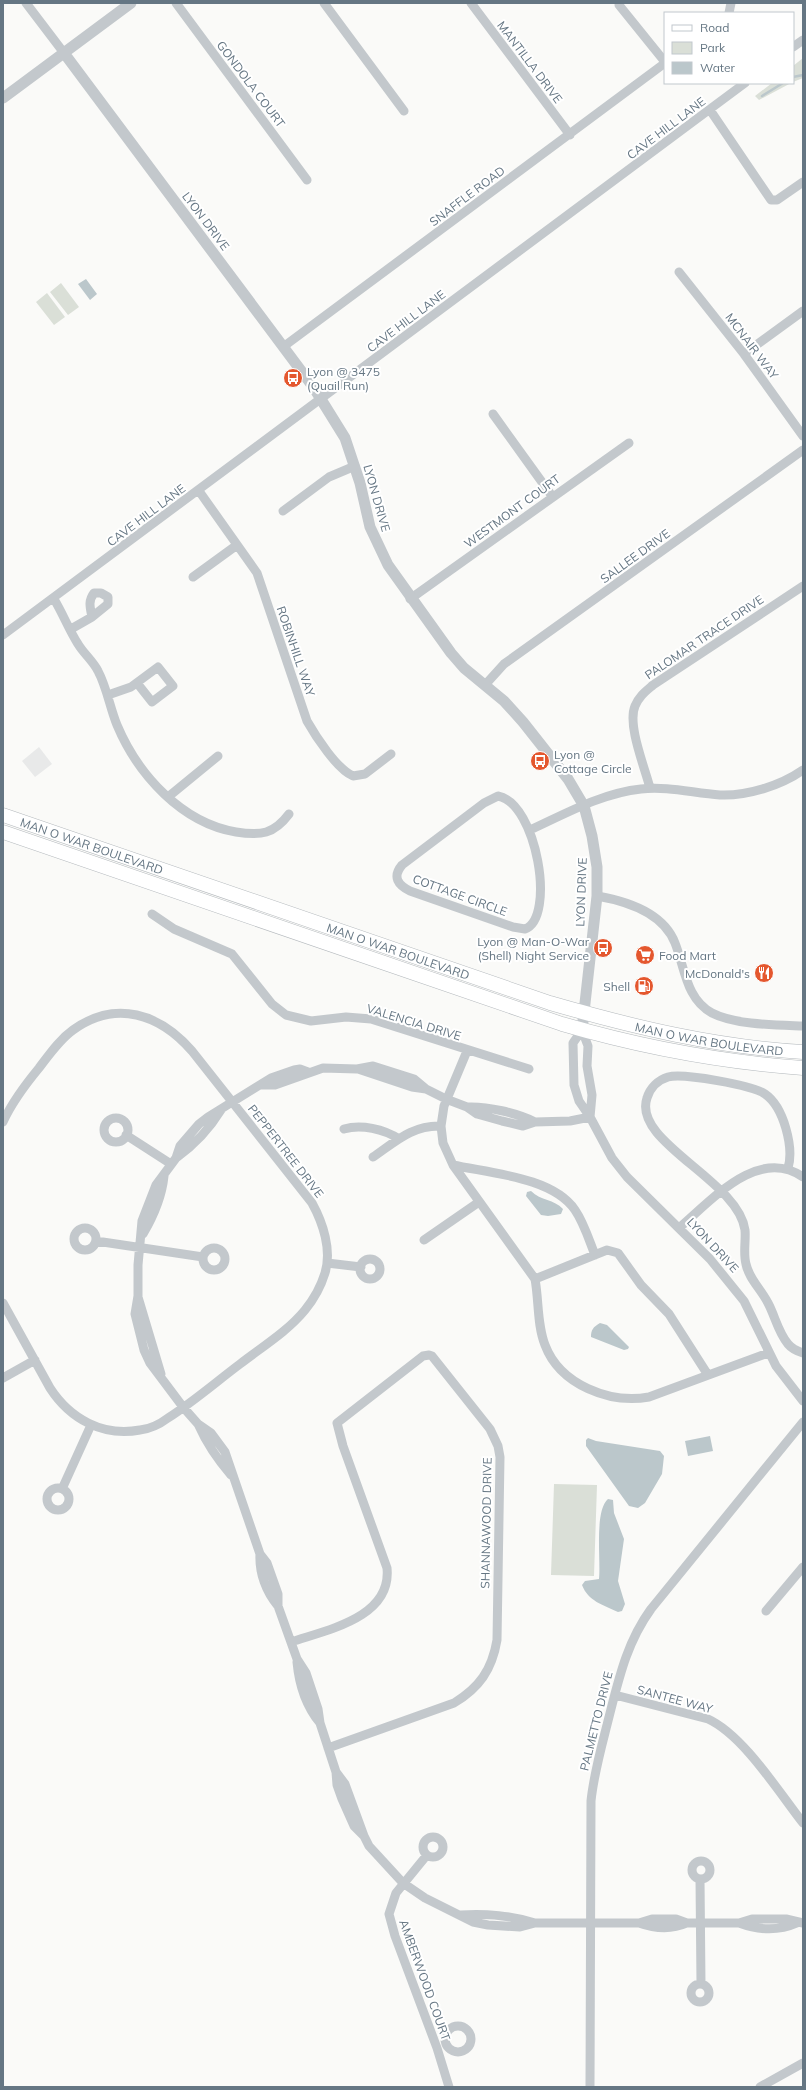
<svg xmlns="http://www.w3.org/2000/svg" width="806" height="2090" viewBox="0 0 806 2090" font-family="Mulish,sans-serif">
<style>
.built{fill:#e8e9e9}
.green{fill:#dadfd7}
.water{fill:#bbc7cb}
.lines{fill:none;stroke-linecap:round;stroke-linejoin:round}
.stream{stroke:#bbc7cb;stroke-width:2.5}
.primary-casing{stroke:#b5babe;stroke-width:15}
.minor{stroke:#c3c8cc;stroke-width:9}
.tertiary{stroke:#c3c8cc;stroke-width:11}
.primary{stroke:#fff;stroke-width:14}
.labels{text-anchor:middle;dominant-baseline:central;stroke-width:4;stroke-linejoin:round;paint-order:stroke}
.street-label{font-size:12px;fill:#657683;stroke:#fff}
.poi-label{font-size:12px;fill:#657683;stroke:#fff;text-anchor:start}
</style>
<rect width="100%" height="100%" fill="#fafaf8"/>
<path class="built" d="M39,747L52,764L35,777L22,761Z"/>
<path class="green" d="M803,58V78L793,82V66Z
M772,83H791L759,100L755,96Z
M61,283L79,307L68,315L50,292Z
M47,293L65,317L54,325L36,302Z
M554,1484L597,1485L594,1576L551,1575Z"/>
<path class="water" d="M86,279L97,294L90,300L78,284Z
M531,1191C541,1201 554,1199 563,1209L561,1214L548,1216L541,1215L526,1196L527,1192Z
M600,1323L607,1325L629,1347L628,1349L624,1350L591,1337C591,1330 593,1327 600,1323Z
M710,1436L713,1451L688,1456L685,1441Z
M588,1438L596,1441L660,1451L664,1456L662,1474L645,1503L638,1508L629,1506L586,1446V1440Z
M608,1499L613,1500L614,1513L624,1539L618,1581L625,1604L622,1611L618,1612C603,1605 588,1601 582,1585L585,1581L599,1579C601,1560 594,1511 608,1499Z"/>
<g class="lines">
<path class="stream" d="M793,77L803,75
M762,96L783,83"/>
<defs>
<g id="primary">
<path id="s1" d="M3,815L550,1003C633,1027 716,1047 803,1052"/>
<path d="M3,832L562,1024C641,1047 721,1062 803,1068"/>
</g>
</defs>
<use href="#primary" class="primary-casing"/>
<path class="minor" d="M26,3L64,53
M176,3L307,180
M324,3L404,111
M471,3L570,135
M619,5L665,62
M729,13L731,3
M793,47L803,40
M710,110L771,200H777L803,182
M679,272L744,354L803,436
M283,347L665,63
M744,354L803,311
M493,414L552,496
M199,491L257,573L307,721C316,737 337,769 353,776L365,774L391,754
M283,511L329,477L355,466
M193,577L237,545
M54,599C63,614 69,630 78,644C84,654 93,661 98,671C107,688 110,708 117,725C138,775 182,823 236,832C261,836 274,834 289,814
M410,599L629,443
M71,629L92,617L108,604V597L101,593H94C88,601 90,607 92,617
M3,635L745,83
M485,685L504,664L803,450
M108,695L131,687L158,667L173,686L152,702L137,683
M650,788C645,768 627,725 635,706C639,696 646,691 653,685L803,586
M498,796C537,803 556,918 525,929L513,927L410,891C398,885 392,877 402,865L484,803Z
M168,797L218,756
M530,830C565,814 602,793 641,789C667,786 693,793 720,795C747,796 780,786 803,770
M597,896C626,901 663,912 675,943C685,968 686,999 712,1013C735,1025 777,1025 803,1026
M152,914L174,929L232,954L272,1004L286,1015L311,1021L346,1017L371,1019L529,1069
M582,1030L573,1043L574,1085L579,1101L590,1117L612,1158L627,1177L710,1259L744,1301L776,1366L803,1401
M582,1030L588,1046L587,1066L592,1095L590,1117
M467,1051L444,1106L441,1126L443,1143L453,1165L535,1279
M358,1069L412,1087L426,1089
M308,1072L300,1069L294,1070L271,1078L208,1117L199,1124L180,1146L176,1158L156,1185L142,1221L138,1265V1296L135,1314L144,1350L150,1363L183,1407L198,1424L211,1433L225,1452L260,1554L267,1563L278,1594V1606L297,1659L306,1673L318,1709L320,1723L336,1772L337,1785L342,1799L354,1826L364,1836
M262,1085H275L323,1068L357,1069L373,1066L414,1079L426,1089L446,1099L467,1107L477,1114L502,1121L523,1126L535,1122L570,1121L590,1117
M467,1107C487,1106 517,1113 535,1122
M104 1130a12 12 0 1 1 24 0a12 12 0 1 1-24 0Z
M3,1122C12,1102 25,1085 39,1068C49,1055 59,1040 73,1030C116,999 160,1014 192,1051L312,1203C323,1223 332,1250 325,1273C321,1286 314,1299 305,1310C288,1331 262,1347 240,1364C216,1382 193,1402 168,1418C160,1424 150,1429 140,1430C103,1437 70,1419 50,1388L3,1303
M344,1129C361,1124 384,1129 399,1139
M126,1135L171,1164
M373,1157C395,1142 412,1125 441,1126
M176,1158C193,1146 210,1128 221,1110
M453,1165C489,1173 553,1177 575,1210C584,1223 589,1240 595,1255
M788,1168C794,1148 784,1107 765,1094C752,1085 683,1073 668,1077C658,1080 650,1088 647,1098C632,1142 738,1180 745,1230C746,1241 743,1253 746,1264C749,1279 761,1289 768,1303C775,1316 778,1332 788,1344C792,1349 797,1351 803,1353
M74 1239a11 11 0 1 1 22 0a11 11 0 1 1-22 0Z
M679,1228C712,1200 758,1146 803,1177
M143,1234C153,1217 162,1196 164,1176
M424,1240L479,1202
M96,1241L203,1257
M203 1259a11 11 0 1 1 22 0a11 11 0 1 1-22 0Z
M360 1269a10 10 0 1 1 20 0a10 10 0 1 1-20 0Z
M327,1263L361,1267
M535,1279C539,1301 537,1325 545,1345C560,1385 610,1404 649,1397L768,1353
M535,1279L607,1250L618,1253L641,1285L669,1314L708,1375
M138,1297L161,1374
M3,1378L35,1360
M199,1426C207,1444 218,1460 231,1475
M47 1499a11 11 0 1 1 22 0a11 11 0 1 1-22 0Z
M62,1489L91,1425
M260,1554C259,1573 266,1592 278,1606
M766,1611L803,1567
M291,1642C326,1630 392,1618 387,1568L343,1446L337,1423L423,1356L429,1355L432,1356L490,1429L498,1446L500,1457L497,1640C492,1670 479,1688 454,1703L328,1748
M297,1662C299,1684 306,1706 320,1723
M615,1695L708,1719C743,1735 778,1791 803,1823
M336,1772L345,1784L364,1836L369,1846L403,1883L425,1898L473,1922L488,1925L520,1927L535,1923
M423 1847a10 10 0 1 1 20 0a10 10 0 1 1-20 0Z
M427,1855L396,1893L389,1914L395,1936L437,2048L449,2087
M692 1870a9 9 0 1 1 18 0a9 9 0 1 1-18 0Z
M700,1879L701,1984
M461,1915C485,1913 513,1916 535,1923H639L652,1919H676L687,1923H739L752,1919H786L803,1923
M639,1923C656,1929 671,1930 687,1923
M739,1923C758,1930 779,1931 797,1923
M691 1993a9 9 0 1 1 18 0a9 9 0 1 1-18 0Z
M445 2039a13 13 0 1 1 26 0a13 13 0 1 1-26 0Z
M590,2087L591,1801C594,1772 602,1745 609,1717C619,1678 627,1642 651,1609L803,1422
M760,2087L803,2063"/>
<path class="tertiary" d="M64,53L314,388L345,438L360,483L370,527L388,565L451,653L464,668L504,701L523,722L568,779L584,806L592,836L597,867V896L582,1030
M3,98L131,3"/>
<use href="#primary" class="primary"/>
</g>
<defs>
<symbol id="bus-disc" viewBox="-11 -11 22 22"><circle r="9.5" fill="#e4572e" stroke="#fff"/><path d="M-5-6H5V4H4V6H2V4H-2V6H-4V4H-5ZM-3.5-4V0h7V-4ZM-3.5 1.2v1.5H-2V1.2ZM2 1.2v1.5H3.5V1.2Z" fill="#fff"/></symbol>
<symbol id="supermarket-disc" viewBox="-11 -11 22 22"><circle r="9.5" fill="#e4572e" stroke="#fff"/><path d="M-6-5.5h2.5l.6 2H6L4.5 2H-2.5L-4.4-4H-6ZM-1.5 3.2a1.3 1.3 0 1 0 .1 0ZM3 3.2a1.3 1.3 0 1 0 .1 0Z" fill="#fff"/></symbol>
<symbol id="restaurant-disc" viewBox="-11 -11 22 22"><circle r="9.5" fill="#e4572e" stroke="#fff"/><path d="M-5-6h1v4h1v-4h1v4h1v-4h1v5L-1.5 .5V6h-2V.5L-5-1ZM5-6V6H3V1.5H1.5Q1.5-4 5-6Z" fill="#fff"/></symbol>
<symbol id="fuel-disc" viewBox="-11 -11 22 22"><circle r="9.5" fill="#e4572e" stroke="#fff"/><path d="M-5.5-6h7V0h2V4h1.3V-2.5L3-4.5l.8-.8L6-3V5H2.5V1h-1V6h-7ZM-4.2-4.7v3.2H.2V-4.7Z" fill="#fff"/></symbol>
</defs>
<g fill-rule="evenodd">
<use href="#bus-disc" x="282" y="367" width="22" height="22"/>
<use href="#bus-disc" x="529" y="750" width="22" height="22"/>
<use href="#bus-disc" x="592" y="937" width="22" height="22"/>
<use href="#supermarket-disc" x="634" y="944" width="22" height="22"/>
<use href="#restaurant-disc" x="753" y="962" width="22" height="22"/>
<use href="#fuel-disc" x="633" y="975" width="22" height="22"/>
</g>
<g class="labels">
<g class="street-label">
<text transform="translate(530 62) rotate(53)">MANTILLA DRIVE</text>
<text transform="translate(251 84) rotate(53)">GONDOLA COURT</text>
<text transform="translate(666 128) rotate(-37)">CAVE HILL LANE</text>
<text transform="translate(467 196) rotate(-37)">SNAFFLE ROAD</text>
<text transform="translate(206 221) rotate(53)">LYON DRIVE</text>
<text transform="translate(406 321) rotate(-37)">CAVE HILL LANE</text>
<text transform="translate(752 346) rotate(53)">MCNAIR WAY</text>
<text transform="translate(377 498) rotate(74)">LYON DRIVE</text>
<text transform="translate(512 511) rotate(-36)">WESTMONT COURT</text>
<text transform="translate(146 515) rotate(-37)">CAVE HILL LANE</text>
<text transform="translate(635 556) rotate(-36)">SALLEE DRIVE</text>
<text transform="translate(704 637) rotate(-34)">PALOMAR TRACE DRIVE</text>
<text transform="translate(296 651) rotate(71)">ROBINHILL WAY</text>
<text stroke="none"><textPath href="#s1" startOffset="94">MAN O WAR BOULEVARD</textPath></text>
<text transform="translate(581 892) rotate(-88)">LYON DRIVE</text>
<text transform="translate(460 895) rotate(20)">COTTAGE CIRCLE</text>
<text stroke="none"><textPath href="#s1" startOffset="418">MAN O WAR BOULEVARD</textPath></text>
<text transform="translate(414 1022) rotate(17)">VALENCIA DRIVE</text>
<text stroke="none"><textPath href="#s1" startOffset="742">MAN O WAR BOULEVARD</textPath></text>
<text transform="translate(286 1151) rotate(52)">PEPPERTREE DRIVE</text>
<text transform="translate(713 1245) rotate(47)">LYON DRIVE</text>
<text transform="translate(486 1523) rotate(-89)">SHANNAWOOD DRIVE</text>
<text transform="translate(675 1699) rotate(15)">SANTEE WAY</text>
<text transform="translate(596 1721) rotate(-76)">PALMETTO DRIVE</text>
<text transform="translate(425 1980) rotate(70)">AMBERWOOD COURT</text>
</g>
<g class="poi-label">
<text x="307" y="371">Lyon @ 3475<tspan x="307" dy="14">(Quail Run)</tspan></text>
<text x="554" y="754">Lyon @<tspan x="554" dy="14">Cottage Circle</tspan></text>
<text x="589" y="941" text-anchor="end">Lyon @ Man-O-War<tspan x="589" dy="14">(Shell) Night Service</tspan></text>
<text x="659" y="955">Food Mart</text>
<text x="750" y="973" text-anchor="end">McDonald's</text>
<text x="630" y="986" text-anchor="end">Shell</text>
</g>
</g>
<rect width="806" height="2090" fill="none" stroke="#657683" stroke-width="8"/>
<rect x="664" y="12" width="130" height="72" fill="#ffffff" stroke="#c1c8cd"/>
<rect x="672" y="25" width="20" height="6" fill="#ffffff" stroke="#c1c8cd"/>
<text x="700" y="32" font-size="12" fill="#657683">Road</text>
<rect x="672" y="42" width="20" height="12" fill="#dadfd7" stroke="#c1c8cd"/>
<text x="700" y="52" font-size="12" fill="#657683">Park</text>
<rect x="672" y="62" width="20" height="12" fill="#bbc7cb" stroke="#c1c8cd"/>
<text x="700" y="72" font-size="12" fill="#657683">Water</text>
</svg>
